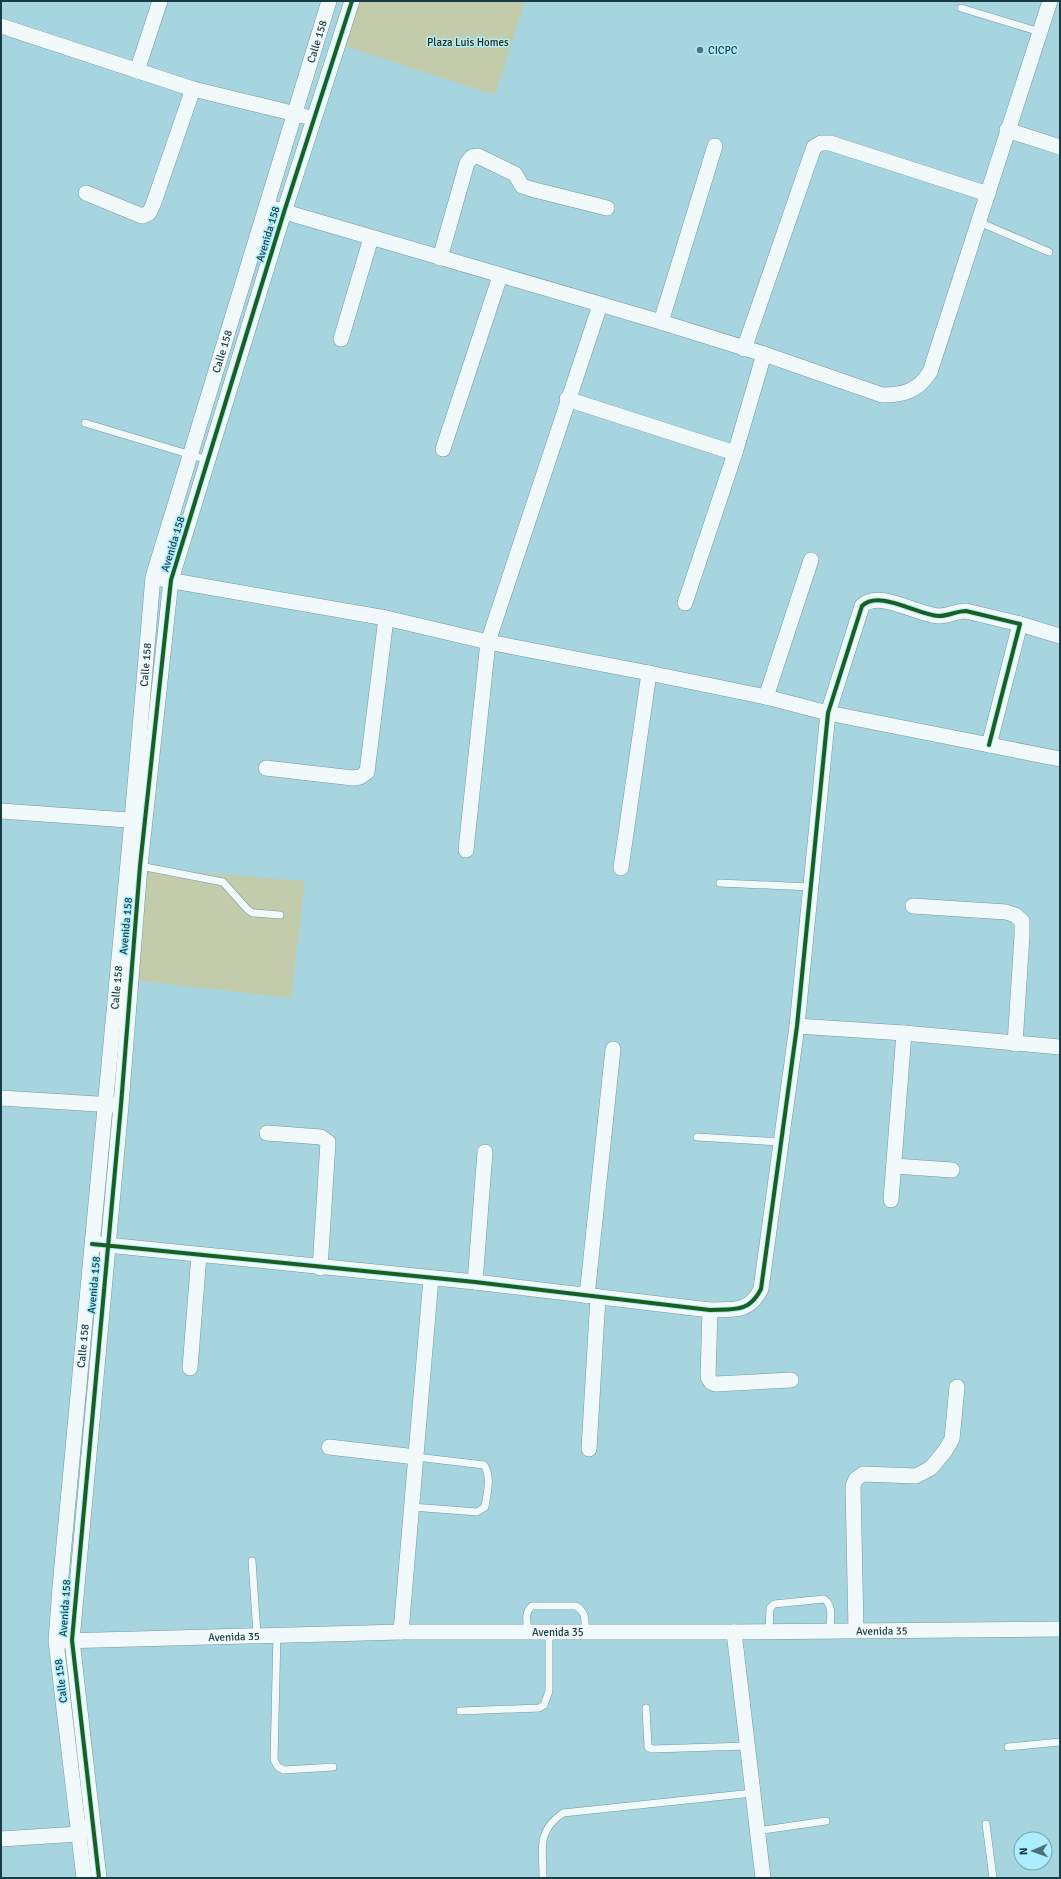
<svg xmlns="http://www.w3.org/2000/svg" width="1061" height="1879" viewBox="0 0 1061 1879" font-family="Signika,sans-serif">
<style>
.green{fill:#c2ccaa}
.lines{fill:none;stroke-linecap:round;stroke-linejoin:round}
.lane-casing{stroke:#7299a1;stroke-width:8}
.street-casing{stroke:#7299a1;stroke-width:16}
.lane{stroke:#f2f9fa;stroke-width:7}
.street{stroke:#f2f9fa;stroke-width:15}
.cycleway-casing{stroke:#aceefd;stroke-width:6}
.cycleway{stroke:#1b5e20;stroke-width:4}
.poi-dot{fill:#49727a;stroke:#aceefd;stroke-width:1.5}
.labels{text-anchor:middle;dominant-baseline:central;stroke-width:3;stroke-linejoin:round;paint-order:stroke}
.street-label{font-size:11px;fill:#173c43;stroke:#aceefd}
.park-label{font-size:11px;fill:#322907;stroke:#aceefd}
.poi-label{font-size:11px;fill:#173c43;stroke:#aceefd;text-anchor:start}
</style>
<rect width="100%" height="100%" fill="#a7d5df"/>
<path class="green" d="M352,1H525L495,95L338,44Z
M143,868L305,881L291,998L132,980Z"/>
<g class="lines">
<defs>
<path id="lane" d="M961,8L1040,32
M979,222L1049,252
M85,423L208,460
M140,866L223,882L248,910L253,913L280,915
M720,883L811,887
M697,1137L781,1142
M412,1507L477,1512L485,1507C487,1493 492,1477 484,1465L416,1457
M252,1561L257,1634
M769,1631L770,1608L774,1604L824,1599C834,1606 830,1619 830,1630
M528,1632C527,1623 524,1612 532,1606H576C587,1613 585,1621 585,1632
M277,1634L274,1760L278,1767L284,1770L333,1767
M646,1708L648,1747L652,1749L747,1746
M460,1711L539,1708L544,1705L549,1691V1632
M1008,1747L1060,1742
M986,1824L993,1878
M757,1831L826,1821
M543,1878C543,1848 536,1832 563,1813L753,1793"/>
<g id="street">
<path d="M1,26L193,89L304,116"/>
<path d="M137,71L160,1"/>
<path d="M1007,130L1060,147"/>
<path d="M86,193L142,216L149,213L153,205L193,89"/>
<path d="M275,209L661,322L764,354L882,395C904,395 918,391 930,372L1050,1"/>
<path d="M440,258L467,163L472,157L478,156L515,174L522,186L531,189L607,208"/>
<path d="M661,322L715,146"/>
<path d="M341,339L371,238"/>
<path d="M744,349L814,147L821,143H830L988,194"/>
<path d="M567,399L735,453"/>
<path d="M443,449L500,276"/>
<path d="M162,579L386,618L488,642L649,673L766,697L828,713L1060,759"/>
<path d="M685,603L735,453L764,354"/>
<path d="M1020,624L1060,636"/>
<path d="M766,697L811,560"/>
<path d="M266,768L353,778L360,777L367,772L386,618"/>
<path d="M1,811L142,821"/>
<path d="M466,850L488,642L600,305"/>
<path d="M621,868L649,673"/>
<path d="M913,906L1006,912L1015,915L1022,921V935L1015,1044"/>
<path d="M797,1026L904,1033L1060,1047"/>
<path d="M1,1098L114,1105"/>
<path d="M267,1133L321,1137L328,1142L320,1268"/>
<path d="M894,1166L952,1170"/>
<path d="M891,1200L904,1033"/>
<path d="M97,1244L475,1282L710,1310C734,1309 749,1313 761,1289L797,1026L828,713L862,606C879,589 917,615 939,616C948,616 957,611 966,611L1020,624L989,745"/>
<path d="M475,1282L485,1152"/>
<path d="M587,1296L613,1049"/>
<path d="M710,1310L708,1377L711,1382L715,1384L791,1380"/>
<path d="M190,1368L199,1255"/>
<path d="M329,1447L416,1457"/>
<path d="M589,1449L598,1297"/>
<path d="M856,1630L853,1486L856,1479L863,1474L916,1476L931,1468L945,1451L952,1439L957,1387"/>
<path d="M401,1632L431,1278"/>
<path d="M734,1632L763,1878"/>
<path id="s1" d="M61,1641L401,1632H734L1060,1629"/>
<path d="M1,1839L79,1834L86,1827"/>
<path id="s2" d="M84,1878L56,1641L60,1587L132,820L153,577L329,1"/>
<path d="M99,1878L72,1640L121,1105L140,866L171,580L284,212L352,1"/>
</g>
</defs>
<use href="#lane" class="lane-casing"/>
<use href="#street" class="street-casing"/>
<use href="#lane" class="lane"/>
<use href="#street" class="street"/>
<defs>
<path id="cycleway" d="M92,1244L475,1282L710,1310C734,1309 749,1313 761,1289L797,1026L828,713L862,606C879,589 917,615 939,616C948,616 957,611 966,611L1020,624L989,745
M99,1878L72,1640L121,1105L140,866L171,580L284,212L352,1"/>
</defs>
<use href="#cycleway" class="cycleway-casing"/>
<use href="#cycleway" class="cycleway"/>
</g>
<circle class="poi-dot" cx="700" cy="50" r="4"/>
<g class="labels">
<g class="street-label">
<text stroke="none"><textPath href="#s2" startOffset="1867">Calle 158</textPath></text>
<text transform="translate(268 234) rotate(-73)">Avenida 158</text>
<text stroke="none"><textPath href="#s2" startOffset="1543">Calle 158</textPath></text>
<text transform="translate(173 544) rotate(-73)">Avenida 158</text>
<text stroke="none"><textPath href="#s2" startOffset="1219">Calle 158</textPath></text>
<text transform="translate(126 926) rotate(-85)">Avenida 158</text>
<text stroke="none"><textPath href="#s2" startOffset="895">Calle 158</textPath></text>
<text transform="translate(94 1285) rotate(-85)">Avenida 158</text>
<text stroke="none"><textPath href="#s2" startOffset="535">Calle 158</textPath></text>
<text transform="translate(65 1608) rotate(-86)">Avenida 158</text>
<text stroke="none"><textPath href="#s1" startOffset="821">Avenida 35</textPath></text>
<text stroke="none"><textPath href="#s1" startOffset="497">Avenida 35</textPath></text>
<text stroke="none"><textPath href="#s1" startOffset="173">Avenida 35</textPath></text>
<text transform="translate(61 1681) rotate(-97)">Calle 158</text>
</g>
<g class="park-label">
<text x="468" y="42">Plaza Luis Homes</text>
</g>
<g class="poi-label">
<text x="708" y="50">CICPC</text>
</g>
</g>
<rect width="1061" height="1879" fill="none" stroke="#173c43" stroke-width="4"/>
<g transform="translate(1033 1851) rotate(268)"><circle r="19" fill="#aceefd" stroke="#70a7b3"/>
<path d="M0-3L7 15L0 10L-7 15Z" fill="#49727a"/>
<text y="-6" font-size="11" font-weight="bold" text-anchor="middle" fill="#173c43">N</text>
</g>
</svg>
